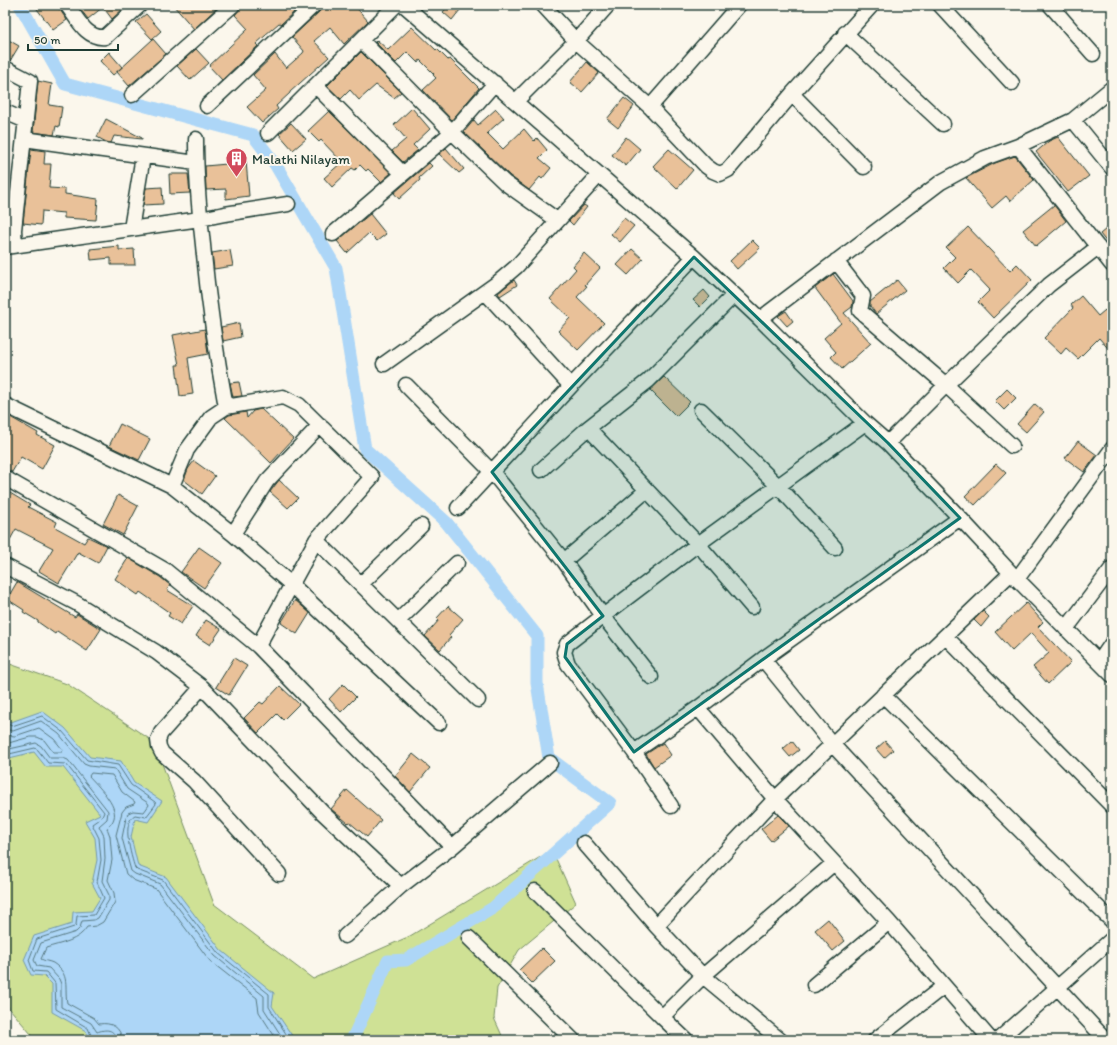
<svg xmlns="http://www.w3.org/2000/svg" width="1117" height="1045" viewBox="0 0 1117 1045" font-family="Itim,sans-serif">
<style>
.green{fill:#cfe195;stroke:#778f64}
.water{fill:#add6f7;stroke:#7499a9}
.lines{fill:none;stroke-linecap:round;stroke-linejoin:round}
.shore{stroke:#587a82;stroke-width:1}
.canal{stroke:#add6f7;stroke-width:13}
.building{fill:#e9c199;stroke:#1f3d34}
.minor-casing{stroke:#1f3d34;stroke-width:17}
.minor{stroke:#fbf7ec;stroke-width:14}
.marked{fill:#0f766e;fill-opacity:0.2;stroke:#0f766e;stroke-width:3;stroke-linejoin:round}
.labels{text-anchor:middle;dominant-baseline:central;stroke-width:4;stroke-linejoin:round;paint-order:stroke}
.poi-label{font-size:14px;fill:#1f3d34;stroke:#fbf7ec;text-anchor:start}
</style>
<rect width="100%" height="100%" fill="#fbf7ec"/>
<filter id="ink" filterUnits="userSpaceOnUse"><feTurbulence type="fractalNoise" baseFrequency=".025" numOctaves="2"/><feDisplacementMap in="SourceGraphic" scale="8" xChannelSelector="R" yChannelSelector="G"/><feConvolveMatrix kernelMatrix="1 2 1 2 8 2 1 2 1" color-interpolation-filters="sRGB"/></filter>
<g filter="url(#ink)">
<path class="green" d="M5,647L7,663L67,684L154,742L214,904L313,979L410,936L552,850L576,903L519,950L497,988L494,1018L504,1040H36L5,1003Z"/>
<path class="water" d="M42,711L65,728L90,757L121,761L134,783L162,801L148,822L135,819L131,837L138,866L166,877L221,950L274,993L272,1006L295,1040H114L105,1038L102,1040H90L86,1031L52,1012V984L44,976L31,975L24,960L34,936L72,924L73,912L92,911L100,898L92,883L97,860L95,838L85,821L100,814L63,767H46L34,752L5,759V719L11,722Z"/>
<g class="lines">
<path class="shore" d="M5,723L12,726L42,716L62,731L87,760L118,765L131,785L155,802L156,804L146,817L135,815C121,822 131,856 135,868L137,870L163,880L218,953L269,994V1007L290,1040
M5,729L13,731L41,721L59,734L84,764L89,766L115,769L127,789L148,803L149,805L144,812L133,811L128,813L126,818L122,838L131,871L135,874L160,884L215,956L264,996V1009L284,1040
M5,735L15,736L39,728L54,739L63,750L62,752H53L44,740L37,737H30L5,744
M5,750L36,743L41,746L50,758H63L68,760L108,811L107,819L99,826L104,836L105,859L102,881L109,895V900L98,918L94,920L82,921L80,928L76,932L41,943L34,960L37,966L49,968L59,979L61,984V1007L91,1023L97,1032C105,1029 115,1028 116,1040
M5,755L35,748L38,750L48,763L66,764L104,812L102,817L92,824L99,838L101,860L97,882L104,898L94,915L77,916L76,925L74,927L37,939L29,960L33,971L46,972L55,983L56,1009L88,1028L93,1040
M122,1040C121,1027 111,1022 99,1024L94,1018L67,1003C64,986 71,975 53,963C49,961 44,961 41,959L46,948C61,943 79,941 87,927L96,926L103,922L115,902L114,893L108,880L112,860L110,836L107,828C110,825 113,822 114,818C118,805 97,785 89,776L91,773L112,775L122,792L135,802L134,804L126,807L122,812L116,835L126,874L133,880L156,889L210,961L257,998L259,1012L277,1040"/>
<path class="canal" d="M20,5L65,84L253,135L275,164L336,268L365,449L446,522L537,636V683L549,758L610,803L493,908L406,960L388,961L352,1040"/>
</g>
<path class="building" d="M34,5H59L60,10L67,20L53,30Z
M77,5H127L112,19L103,7L88,19Z
M173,5H220L194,29Z
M241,5H288L294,12L281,24L279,23L265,35H266L256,44L258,46L222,80L209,66L248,29L235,15L241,8Z
M322,5H354L368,21L344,44L330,27L314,41L329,57L290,92V93L276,106L278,109L262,123L247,107L266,90L253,75L275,54L286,68L303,53L304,51L292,37L320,11Z
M449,5H464L452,20L443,12Z
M146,14L161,31L152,39L136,22Z
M412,27L436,50L437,49L448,60L450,59L479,88L452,120L423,90L436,78L433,75L434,74L420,60L418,63L407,52L396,63L375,42L377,40L388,50Z
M5,38L19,46L10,61L5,60Z
M153,39L166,54L129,86L117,72Z
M196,49L209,63L190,80L177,66Z
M109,52L122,67L113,75L100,61Z
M361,52L401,92L394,98L376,85L359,100L350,90L341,99L327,86Z
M587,62L599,73L582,92L570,82Z
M38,81L52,84L49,105L62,107L59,127L56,126L54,135L33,132Z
M624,98L634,106L618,128L607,119Z
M412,108L430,129L413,145L418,150L403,162L392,151L406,139L394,125Z
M496,109L504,118L487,133L503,149L524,129L534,141L537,138L547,150L539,158L551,168L542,179L540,177L529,190L510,176L464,132L474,120L478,125Z
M329,111L391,173L381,182L368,169L366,171L360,165L355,170L352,168L332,187L324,178L342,162L321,140L319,142L308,131Z
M106,119L142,138V139L114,136L111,143L106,142L97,137Z
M291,123L306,139L293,150L279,134Z
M626,137L640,149L626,166L612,155Z
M1058,137L1089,176L1068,192L1036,152L1049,141Z
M446,148L464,169L459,173L439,154Z
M31,149L45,151L44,164H51L49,188L65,189V194L98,199L96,220L64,218V213L42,211L41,225L23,223Z
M669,149L693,170L677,189L653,166Z
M1015,156L1034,180L1010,201L1006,196L992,208L966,178L995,163Z
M227,160L246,161L249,196L226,199V189L206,190L205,166L227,164Z
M429,163L432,166L419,178L420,180L399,199L394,193Z
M169,174H188L190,193L170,194Z
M162,187L163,204L143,205L146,188Z
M584,205L587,207L573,225L569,221Z
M1054,205L1066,221L1036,246L1023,230Z
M370,214L386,234L377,241L369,233L347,253L337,241Z
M624,218L634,226L620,242L611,234Z
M1112,224V249L1100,234Z
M968,227L1010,271L1017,264L1032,280L993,318L978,302L990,290L971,270L958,283L944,268L955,257L946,248Z
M752,240L760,248L737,269L730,261Z
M119,246V250L134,249L135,265H111V258L91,260L90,249Z
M632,249L643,259L628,275L617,265Z
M230,250L233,266L214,269L212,253Z
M584,253L600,268L585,285L587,286L577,297L604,323L578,350L558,331L570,318L550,299L576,269L573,266Z
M833,274L853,301L852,307L844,313L871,343L842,369L831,357L836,352L824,338L841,323L815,288Z
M514,280L517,285L500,296L498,293Z
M897,280L905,290L876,314L870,306V302Z
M704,290L710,297L700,307L693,300Z
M1081,296L1098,316L1105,310L1112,318V353L1099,338L1078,359L1066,348L1061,354L1044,338L1073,308L1071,305Z
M786,311L793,321L787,326L778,316Z
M239,323L241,337L223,341L221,327Z
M205,329L208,354L188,358L193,394L180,396L176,365H179L173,335Z
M664,377L690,402L676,416L650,390Z
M239,382L242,396L233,397L230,383Z
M1007,389L1016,398L1004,410L995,401Z
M1035,404L1044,412L1026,432L1017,424Z
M261,409L293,439L271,463L225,418L229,415L246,412L247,418L253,411Z
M5,414L38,433L37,435L55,445L42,469L21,457L12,472L5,470Z
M120,424L150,439L139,460L109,446Z
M1078,441L1097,455L1084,472L1065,458Z
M194,461L215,476L202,494L184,480L188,469Z
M996,464L1006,473L975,505L965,496Z
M279,480L298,498L288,508L270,492Z
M5,490L30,505L28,507L57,522L55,527L84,543L88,537L107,546L98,563L78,552L59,583L39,571L53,548L16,529L5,549Z
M118,495L138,506L123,535L103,524Z
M199,547L222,563L204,588L181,572Z
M128,558L160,577L170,585L167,590L193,606L181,624L168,616L170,613L140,592L138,595L115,579Z
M17,582L75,617L77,614L101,629L87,651L57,631L55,634L38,622V621L23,612L24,610L7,599Z
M295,600L310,613L297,634L281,623Z
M1026,603L1043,622L1038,627L1071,662L1048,684L1033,667L1049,653L1031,633L1012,651L995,632Z
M448,606L463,619L449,635L451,637L440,650L425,636L439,620L437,618Z
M983,611L989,617L981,627L974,620Z
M206,620L221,629L210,645L196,636Z
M234,658L247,666L229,695L216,687Z
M343,684L356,697L341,712L329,699Z
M280,686L299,704L283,720L277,714L258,733L244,718L260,702L263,704Z
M792,741L799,750L790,757L783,749Z
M885,741L893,750L884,758L876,749Z
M663,743L671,755L654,767L646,754Z
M413,754L430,768L410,792L395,776Z
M347,790L381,820L367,837L349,822L348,823L331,809Z
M778,815L789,826L771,841L761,829Z
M828,919L845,941L833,951L815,930Z
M542,948L555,961L532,983L519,970Z"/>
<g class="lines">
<defs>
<path id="minor" d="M67,5C77,18 86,39 105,37L140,5
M404,5L694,257L760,319L865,423L888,443L960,518L1011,573L1112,675
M543,5L576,41L650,107L706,166L713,171L720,174L728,170L792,94L872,5
M940,5L1012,83
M1050,5L1093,54
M845,33L943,124
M361,40L452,132L505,183L557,220
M5,68L30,81L14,230L15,245
M316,86L403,174
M792,94L864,167
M132,95L233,5
M516,101L576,41L608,5
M207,106L314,5
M650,107L739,5
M5,112L26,121
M1073,120L1112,168
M268,133L396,5
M24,139L196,163
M196,139C196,174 199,209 203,245C208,299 216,353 226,407
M1018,146L1112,265
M131,229L143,156
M333,234L452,132L495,83
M5,247L200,219L225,214L288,204
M836,261L863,296L860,311L946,385L1049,285L1098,247
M485,292L571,386L694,257
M760,319L941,182L985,158L1018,146L1073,120L1112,88
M384,364L496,284L516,267L599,175
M406,385L492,472L564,561L603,616L698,544L865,423
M5,405L172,486L233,534L292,585L439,723
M701,410L778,486L835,548
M588,428L698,544L752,607
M888,443L946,385L1012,446
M541,470L588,428L648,381L734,295
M5,478L165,570L258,646L452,847L550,763
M172,486L187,450L211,417L226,407L283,397L299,405L372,477L316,540
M458,508L571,386
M233,534L267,481L320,425
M564,561L647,490
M5,566L76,603L156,652L202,687L323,813L401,886L345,936
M1017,579L1112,449
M361,584L421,526
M398,621L457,563
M1066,629L1112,568
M945,636L1112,806
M258,646L316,540L478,700
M763,659L832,744L1106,1040
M1099,662L1112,643
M202,687L161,733L158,740L159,747L162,753L194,781L279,874
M883,695L1112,921
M698,708L775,799L889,922L991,1040
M634,752L568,664L564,652L567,644L603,616L651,677
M671,806L634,752L698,708L763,659L960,518
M584,843L656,926L703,976L662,1017L686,1040
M401,886L452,847
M535,891L662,1017
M656,926L775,799L1011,573
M469,938L573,1040
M814,985L889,922
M780,1040L703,976L834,863
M875,1040L944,986
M998,1040L1112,939"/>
</defs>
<use href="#minor" class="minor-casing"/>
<use href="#minor" class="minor"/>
</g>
</g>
<path class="marked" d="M694,257L888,443L960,518L634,752L565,657L567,644L603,616L492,472Z"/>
<defs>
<symbol id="building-pin" viewBox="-11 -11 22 30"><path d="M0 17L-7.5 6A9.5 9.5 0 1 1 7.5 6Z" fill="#d1495b" stroke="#fbf7ec"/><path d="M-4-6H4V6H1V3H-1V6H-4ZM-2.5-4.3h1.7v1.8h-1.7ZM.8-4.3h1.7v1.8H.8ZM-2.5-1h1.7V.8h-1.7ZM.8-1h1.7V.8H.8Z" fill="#fff"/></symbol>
</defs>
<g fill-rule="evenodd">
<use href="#building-pin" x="224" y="146" width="25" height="34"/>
</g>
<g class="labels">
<g class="poi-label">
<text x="252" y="159">Malathi Nilayam</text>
</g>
</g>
<rect width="1117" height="1045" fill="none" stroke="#fbf7ec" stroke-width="20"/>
<rect x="10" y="10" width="1097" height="1025" fill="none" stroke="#1f3d34" stroke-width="1.5" filter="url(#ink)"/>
<path d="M28 44v6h90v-6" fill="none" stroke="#1f3d34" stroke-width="2"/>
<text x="34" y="44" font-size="12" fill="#1f3d34" stroke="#fbf7ec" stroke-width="3" paint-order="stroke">50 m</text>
</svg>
